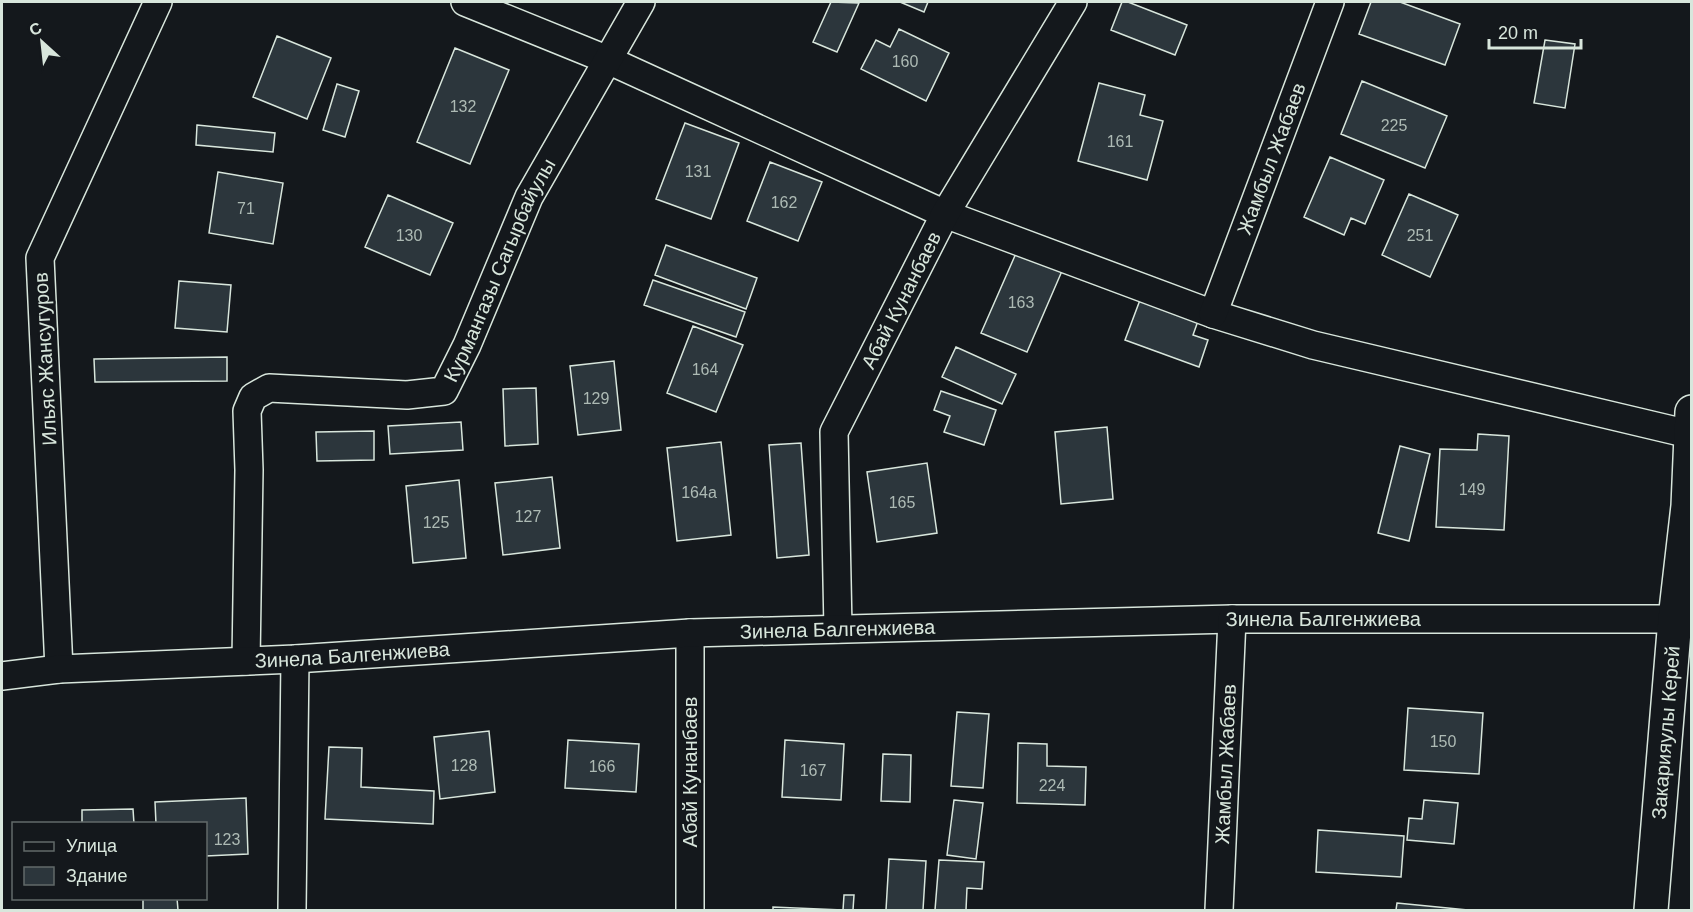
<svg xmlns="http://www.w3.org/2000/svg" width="1693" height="912" viewBox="0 0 1693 912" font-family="Helvetica,sans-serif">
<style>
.building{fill:#2c363c;stroke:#d8e6dc;stroke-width:1.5}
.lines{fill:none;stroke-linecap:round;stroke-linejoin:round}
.minor-casing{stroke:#d8e6dc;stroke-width:30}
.trunk-casing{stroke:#d8e6dc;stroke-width:36}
.minor{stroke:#14181c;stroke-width:27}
.trunk{stroke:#14181c;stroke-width:33}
.labels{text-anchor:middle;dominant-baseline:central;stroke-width:4.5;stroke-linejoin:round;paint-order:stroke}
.number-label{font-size:16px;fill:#adbab4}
.street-label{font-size:20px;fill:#d8e6dc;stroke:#14181c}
</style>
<rect width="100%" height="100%" fill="#14181c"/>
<path class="building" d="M831,2L859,3L837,52L813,42Z
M900,2H928L924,12Z
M1122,2H1128L1187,25L1175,55L1111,30Z
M1371,2H1400L1460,24L1445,65L1359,34Z
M899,29L949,53L926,101L861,69L876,40L890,47Z
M277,36L331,58L307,119L253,97Z
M1545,40L1575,44L1565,108L1534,103Z
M455,48L509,70L470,164L417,142Z
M1362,81L1447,116L1425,168L1341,134Z
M1099,83L1145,95L1140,115L1163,121L1147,180L1078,161Z
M337,84L359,91L345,137L323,130Z
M685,123L739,143L711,219L656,199Z
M197,125L275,133L273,152L196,145Z
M1330,157L1384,180L1365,224L1351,218L1344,235L1304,217Z
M770,162L822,182L798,241L747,221Z
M218,172L283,183L273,244L209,233Z
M1409,194L1458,215L1430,277L1382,255Z
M388,195L453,223L430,275L365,247Z
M666,245L757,278L746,309L655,275Z
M1017,251L1062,271L1027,352L981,333Z
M653,280L745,312L736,337L644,305Z
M179,281L231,285L227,332L175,328Z
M1140,300L1198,321L1193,335L1208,340L1199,367L1125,340Z
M693,326L743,345L716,412L667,393Z
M956,347L1016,374L1002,404L942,377Z
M227,357V381L95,382L94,359Z
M614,361L621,430L578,435L570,366Z
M536,388L538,444L505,446L503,389Z
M941,391L996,410L984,445L944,432L950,416L934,410Z
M461,422L463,450L390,454L388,426Z
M1107,427L1113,499L1061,504L1055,432Z
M374,431V460L317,461L316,432Z
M1478,434L1509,436L1504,530L1436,527L1440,449L1477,450Z
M721,442L731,535L677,541L667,448Z
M801,443L809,555L777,558L769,445Z
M1400,446L1430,454L1409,541L1378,533Z
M927,463L937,533L877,542L867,472Z
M552,477L560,548L503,555L495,483Z
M459,480L466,558L413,563L406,486Z
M1408,708L1483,713L1479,774L1404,770Z
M957,712L989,714L983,788L951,786Z
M489,731L495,792L440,799L434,737Z
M568,740L639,744L636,792L565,788Z
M785,740L844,744L841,800L782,797Z
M1018,743L1047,744V766L1086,767L1085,805L1017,803Z
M329,747L362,748L361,787L434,791L433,824L325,819Z
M883,754L911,755L910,802L881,801Z
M246,798L248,854L206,856V824H156L155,802Z
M954,800L983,803L976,859L947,855Z
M1424,800L1458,803L1454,844L1407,840L1409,818L1422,819Z
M133,809L134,824H82V810Z
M1318,830L1404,836L1401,877L1316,872Z
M889,859L926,861L923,910H886Z
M939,860L984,862L982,889L967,888L966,910H935Z
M844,895H854L853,910H773V907L843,910Z
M143,898H177L178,910H143Z
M1397,903L1468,910H1396Z"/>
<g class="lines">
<defs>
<g id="minor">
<path d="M465,2L608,60L945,214L1213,314L1313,345L1689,434"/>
<path id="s1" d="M1213,314L1330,2"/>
<path id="s2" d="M838,629L834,432L945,214L1073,2"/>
<path d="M690,633V910"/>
<path id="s3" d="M246,661L249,470L247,411L253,397L269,388L407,395L444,391L467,345L529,197L641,2"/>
<path d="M59,669L40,258L158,2"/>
<path id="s4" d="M2,676L59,669L295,659L690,633L1232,619H1675"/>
<path d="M292,910L295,659"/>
<path id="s5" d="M1219,910L1232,619"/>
</g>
<g id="trunk">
<path id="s6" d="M1651,910L1675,619L1688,506L1692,412"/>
</g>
</defs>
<use href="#minor" class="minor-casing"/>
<use href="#trunk" class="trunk-casing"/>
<use href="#minor" class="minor"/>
<use href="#trunk" class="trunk"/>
</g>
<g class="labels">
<g class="number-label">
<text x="905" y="61">160</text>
<text x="463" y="106">132</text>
<text x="1394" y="125">225</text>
<text x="1120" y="141">161</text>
<text x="698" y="171">131</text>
<text x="784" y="202">162</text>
<text x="246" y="208">71</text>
<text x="409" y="235">130</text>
<text x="1420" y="235">251</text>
<text x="1021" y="302">163</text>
<text x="705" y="369">164</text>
<text x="596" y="398">129</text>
<text x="1472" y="489">149</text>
<text x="699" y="492">164а</text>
<text x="902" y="502">165</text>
<text x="528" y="516">127</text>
<text x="436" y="522">125</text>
<text x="1443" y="741">150</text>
<text x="464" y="765">128</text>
<text x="602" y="766">166</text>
<text x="813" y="770">167</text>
<text x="1052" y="785">224</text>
<text x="227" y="839">123</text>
</g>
<g class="street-label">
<text stroke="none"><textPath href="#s1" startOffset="166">Жамбыл Жабаев</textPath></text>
<text stroke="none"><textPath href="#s3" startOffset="592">Курмангазы Сагырбайулы</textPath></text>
<text stroke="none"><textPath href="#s2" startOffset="345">Абай Кунанбаев</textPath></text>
<text transform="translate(45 359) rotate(-93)">Ильяс Жансугуров</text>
<text stroke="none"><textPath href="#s4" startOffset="1323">Зинела Балгенжиева</textPath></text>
<text stroke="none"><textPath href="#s4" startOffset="837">Зинела Балгенжиева</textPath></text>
<text stroke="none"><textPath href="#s4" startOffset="351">Зинела Балгенжиева</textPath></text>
<text stroke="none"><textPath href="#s6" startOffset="178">Закарияулы Керей</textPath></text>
<text stroke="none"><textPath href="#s5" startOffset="146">Жамбыл Жабаев</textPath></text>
<text transform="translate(690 772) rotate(-90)">Абай Кунанбаев</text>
</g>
</g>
<rect width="1693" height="912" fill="none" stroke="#d8e6dc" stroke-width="6"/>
<rect x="12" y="822" width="195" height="78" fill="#14181c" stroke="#626a69" stroke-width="1.5"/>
<rect x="24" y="842" width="30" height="9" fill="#14181c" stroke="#626a69" stroke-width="1.5"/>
<text x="66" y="852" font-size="18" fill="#d8e6dc">Улица</text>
<rect x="24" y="867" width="30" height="18" fill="#2c363c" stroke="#626a69" stroke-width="1.5"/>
<text x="66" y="882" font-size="18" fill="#d8e6dc">Здание</text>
<g transform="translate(42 42) rotate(333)" stroke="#14181c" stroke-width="4.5" paint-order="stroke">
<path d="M0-4.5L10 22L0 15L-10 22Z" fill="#d8e6dc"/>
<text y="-9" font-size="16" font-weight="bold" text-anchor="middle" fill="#d8e6dc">С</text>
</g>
<path d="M1489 39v9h92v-9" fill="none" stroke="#d8e6dc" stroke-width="3"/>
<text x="1498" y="39" font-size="18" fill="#d8e6dc" stroke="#14181c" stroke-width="4.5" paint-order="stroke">20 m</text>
</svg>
